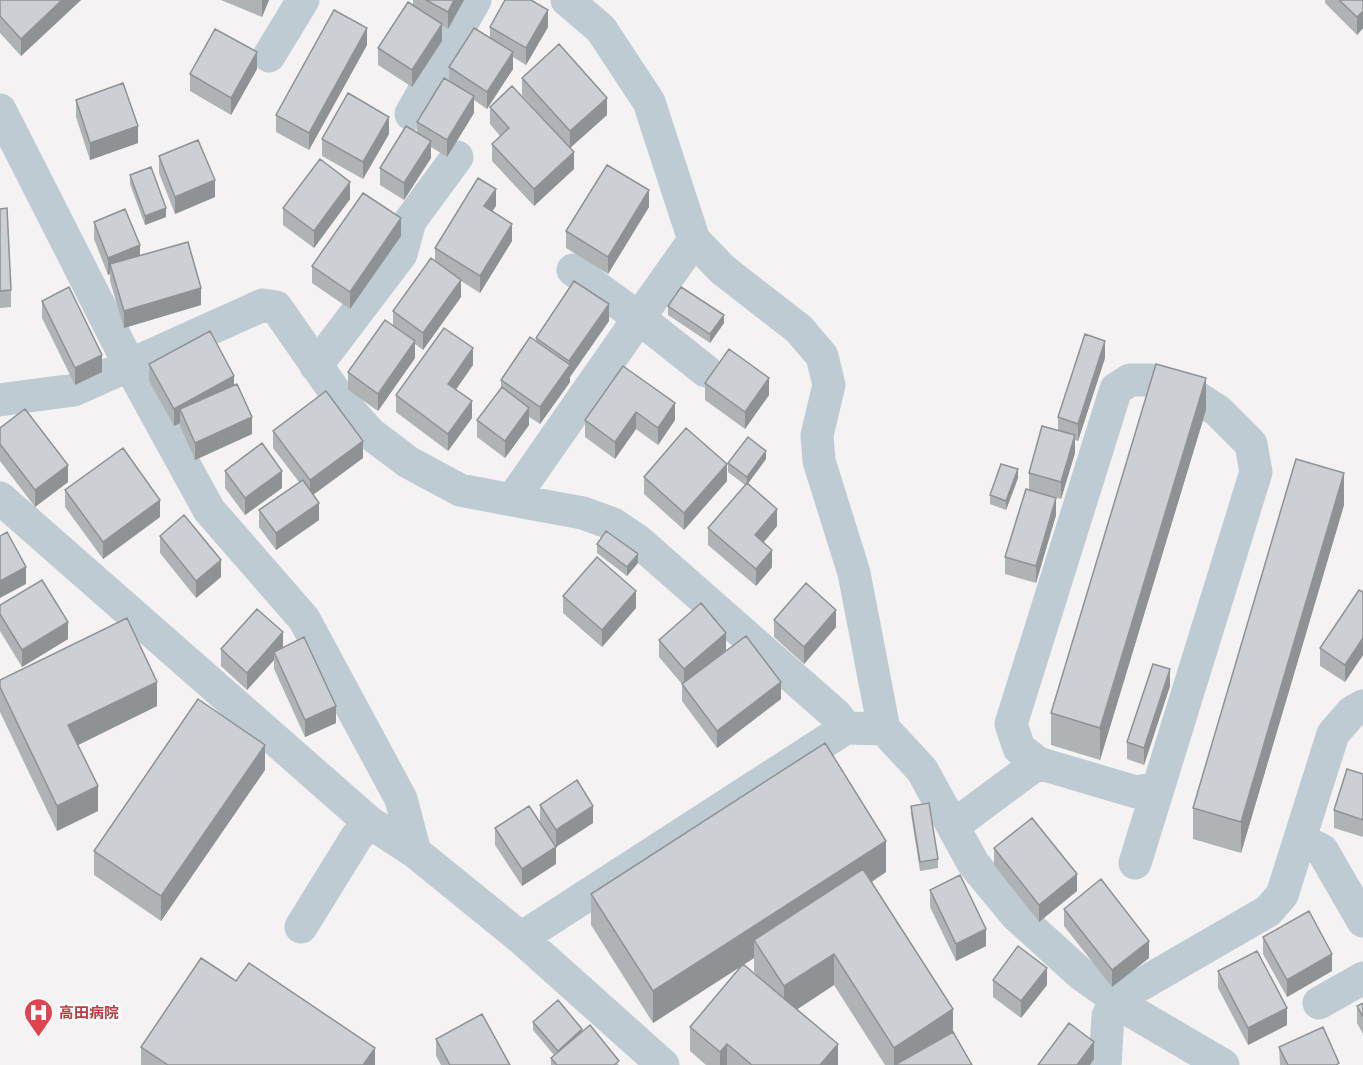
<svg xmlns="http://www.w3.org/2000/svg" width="1363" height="1065" viewBox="0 0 1363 1065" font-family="Montserrat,'Noto Sans JP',sans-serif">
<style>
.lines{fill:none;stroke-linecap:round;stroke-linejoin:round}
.minor{stroke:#bfcbd2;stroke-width:33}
.wall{fill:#afb3b6;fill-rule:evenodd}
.shaded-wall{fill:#8f9294}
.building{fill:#ccd0d4;stroke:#8f9294;stroke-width:1.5}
.labels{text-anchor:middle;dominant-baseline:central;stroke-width:5;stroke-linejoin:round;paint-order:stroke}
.health-label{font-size:15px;font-weight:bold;fill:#be3a42;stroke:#fff;text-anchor:start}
</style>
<rect width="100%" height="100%" fill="#f4f2f2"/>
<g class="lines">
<path class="minor" d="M567,0L601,29L649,102L694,240L723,270L799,329L822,356L829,385L817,435L819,461L854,573L884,729L922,770L973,863L1016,915L1081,974L1116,999L1131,1011L1223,1065
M269,56L303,0
M0,110L130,366L209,510L304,619L401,799L415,852
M411,114L475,0
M573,270L639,318L706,371
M316,366L401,254L410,221L457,157
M0,400L74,390L263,305L276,307L342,402L371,434L408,462L460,490L512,500L639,318L694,240
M0,498L369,822L415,852L521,938L663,1065
M512,500L583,513L613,524L638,541L836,715L846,728
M953,826L1038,763
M1300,840L1322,850L1363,921
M1135,863L1256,472L1251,444L1218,411L1195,396L1151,380H1130L1116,389L1011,724L1019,748L1038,763L1136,792L1158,788
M301,927L356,838L369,822
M521,938L846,728L884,729
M1319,1003L1363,978
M1105,1065L1108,1016L1116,999L1268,911L1282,895L1333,734L1352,712L1363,706"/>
</g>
<path class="wall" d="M0,0H81L21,56L0,33Z
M221,0H269L262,17Z
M413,0H464L448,29L442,26V41L412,87L378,65V48L413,5Z
M1325,0H1363V28L1357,35L1325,3Z
M490,27H548L526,65L513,57V69L487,109L474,100V113L447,157L431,147V158L404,200L380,185V168L417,133V122L449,81V67L490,38Z
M367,45L309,150L276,132V115Z
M257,69L231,115L190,91V74Z
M522,78L607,115L570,148L574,169L534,206L492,161V144L500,136L490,124V107L558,135L522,95Z
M76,100L138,143L90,160L76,117Z
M389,134L363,179L322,156V139Z
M159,156L215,197L175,214L159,173Z
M130,175L166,217L145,225L130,184Z
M350,199L314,248L283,225V208Z
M496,206L492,211L512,241L480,293L461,281V297L423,350L415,344V358L378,411L348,390V372L393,326V311L435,261V248Z
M649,207L608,274L566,248V231Z
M0,209L11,290V307L0,308Z
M94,222L140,256L201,305L124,328L110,281V274L108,275L94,239Z
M401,236L350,309L312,283V266Z
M42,301L102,372L75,385L42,318Z
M668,306L724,323L710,343L668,315Z
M609,321L570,377V382L540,424L529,417V425L505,458L477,437V420L501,389V380L536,341V338Z
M1105,358L1078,441L1075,440V453L1061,499L1029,490V473L1058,431V417Z
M149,364L234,385L252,434L195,460L180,426V423L174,426L149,381Z
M473,365L456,389L472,418L448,451L396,412V395Z
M623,366L675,420L658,445L636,429L615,459L585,437V420Z
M705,383L769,395L745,429L705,400Z
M1206,410L1100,760L1051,745V713Z
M0,428L68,482L35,507L0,461Z
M273,431L363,458L313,495L319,520L276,550L259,527V510L299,482L273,448Z
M766,459L748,483L777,526L764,542L772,567L756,586L708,545V528L745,485L728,472V463Z
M225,471L282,488L245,515L225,488Z
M644,477L727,481L684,530L644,494Z
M1018,478L1006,510L990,504V495Z
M65,490L160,517L103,559L65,507Z
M1344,505L1241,853L1193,839V808Z
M1056,515L1036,583L1005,574V557Z
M160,536L221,577L196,598L160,553Z
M597,544L638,563L627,576L597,553Z
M1363,592V655L1345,682L1320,666V648Z
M563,596L636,608L602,647L563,613Z
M0,605L68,639L22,667L0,631Z
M774,620L836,627L804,664L774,637Z
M659,640L726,650L716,658L781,699L717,748L682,701V684L659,657Z
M283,647L336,723L305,737L274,669V660L247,690L221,666V649Z
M0,680L157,706L78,745L98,811L57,831L0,712Z
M1170,686L1144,765L1127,759V742Z
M265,770L161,921L94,875V851Z
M1363,774V837L1334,828V810Z
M540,805L593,823L556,847L540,822Z
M911,806L938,859V868L920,871L911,814Z
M495,828L556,864L522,886L495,845Z
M994,848L1077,891L1039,922L994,865Z
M886,872L872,882L972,1065H885L834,985L797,1009L838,1065H706L690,1051V1027L740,967L653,1023L591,925V894ZM754,958V971L757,976L743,965Z
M930,890L986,946L956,961L930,907Z
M1064,909L1149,958L1112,987L1064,926Z
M1263,937L1332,971L1287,997L1263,954Z
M1218,971L1287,1025L1248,1045L1218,988Z
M993,980L1047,985L1021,1018L993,997Z
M236,981L375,1065H141V1047Z
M1363,1003V1034L1357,1023V1006Z
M533,1022L582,1031L619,1065H551V1058L554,1055L533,1030Z
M436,1039L510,1065H441L436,1056Z
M1279,1047L1339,1065H1280Z"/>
<path class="shaded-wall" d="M62,0H81L21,56V39Z
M262,0H269L262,17Z
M454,0H464L448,29V12Z
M548,10V27L526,65V48Z
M1363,11V28L1357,35V17Z
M442,24V41L412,87V70Z
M367,28V45L309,150V133Z
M257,52V69L231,115V98Z
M513,52V69L487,109V92Z
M474,96V113L447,157V140Z
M607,98V115L570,148V131Z
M389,117V134L363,179V162Z
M138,126V143L90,160V143Z
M431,141V158L404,200V183Z
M574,152V169L534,206V189Z
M215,180V197L175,214V197Z
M350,182V199L314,248V231Z
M496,189V206L484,223V206Z
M649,190V207L608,274V257Z
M166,208V217L145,225V216Z
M401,218V236L350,309V292Z
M512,224V241L480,293V276Z
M140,245V262L110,264V274L108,275V258Z
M461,280V297L423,350V333Z
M201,288V305L124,328V311Z
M609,304V321L570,377V382L540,424V407L569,365V361Z
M724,315V323L710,343V334Z
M415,341V358L378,411V394Z
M1105,341V358L1078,441V424Z
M473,348V365L448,401V384Z
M102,355V372L75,385V368Z
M234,376V393L180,409V423L174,426V409Z
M769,378V395L745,429V412Z
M1206,378V410L1100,760V728Z
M472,401V418L448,451V434Z
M675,403V420L658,445V428Z
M529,408V425L505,458V441Z
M636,412V429L615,459V442Z
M252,417V434L195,460V443Z
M1075,435V453L1061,499V482Z
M363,441V458L310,497V480Z
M766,451V459L747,485V477Z
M727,464V481L684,530V513Z
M68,465V482L35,507V490Z
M1018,469V478L1006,510V501Z
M282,471V488L245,515V498Z
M1344,473V505L1241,853V822Z
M1056,498V515L1036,583V566Z
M160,500V517L103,559V542Z
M319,503V520L276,550V533Z
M777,509V526L755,552V535Z
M772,550V567L756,586V569Z
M638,554V563L627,576V567Z
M221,560V577L196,598V581Z
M26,567V584L0,598V581Z
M636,591V608L602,647V630Z
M836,610V627L804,664V647Z
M68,622V639L22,667V650Z
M283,632V649L274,652V660L247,690V673Z
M726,633V650L684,686V669Z
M1363,638V655L1345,682V665Z
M1170,669V686L1144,765V748Z
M157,682V706L68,750V725Z
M781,682V699L717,748V731Z
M336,706V723L305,737V720Z
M265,745V770L161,921V896Z
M98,786V811L57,831V806Z
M593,806V823L556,847V830Z
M886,841V872L762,952L754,940V958L653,1023V991Z
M556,847V864L522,886V869Z
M1077,874V891L1039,922V905Z
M986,929V946L956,961V944Z
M1149,941V958L1112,987V970Z
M834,954V985L784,1018V986Z
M1332,954V971L1287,997V980Z
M1047,968V985L1021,1018V1001Z
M1287,1008V1025L1248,1045V1028Z
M953,1009V1040L894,1065V1048Z
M582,1029V1038L558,1059V1051Z
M1094,1042V1059L1090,1065H1077Z
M727,1044V1065H720V1052Z
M838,1044V1065H820Z
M375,1048V1065H363Z"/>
<path class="building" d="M0,0H62L21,39L0,16Z
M426,0H454L448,12Z
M505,0H531L548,10L526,48L490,27Z
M1339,0H1363V11L1357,17Z
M408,2L442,24L412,70L378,48Z
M334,10L367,28L309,133L276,115Z
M474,28L513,52L487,92L449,67Z
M215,29L257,52L231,98L190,74Z
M559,44L607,98L570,131L522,78Z
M444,78L474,96L447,140L417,122Z
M123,83L138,126L90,143L76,100Z
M512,86L574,152L534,189L492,144L509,128L490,107Z
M348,93L389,117L363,162L322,139Z
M406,126L431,141L404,183L380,168Z
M198,140L215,180L175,197L159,156Z
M320,159L350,182L314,231L283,208Z
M607,165L649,190L608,257L566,231Z
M151,167L166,208L145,216L130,175Z
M478,178L496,189L484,206L512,224L480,276L435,248Z
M363,193L401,218L350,292L312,266Z
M7,208L11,290L0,291V209Z
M125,209L140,245L108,258L94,222Z
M188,242L201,288L124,311L110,264Z
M431,258L461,280L423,333L393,311Z
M574,281L609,304L569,361L536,338Z
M69,287L102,355L75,368L42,301Z
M681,287L724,315L710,334L668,306Z
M385,320L415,341L378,394L348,372Z
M444,328L473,348L448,384L472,401L448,434L396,395Z
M210,331L234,376L174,409L149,364Z
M1085,334L1105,341L1078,424L1058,417Z
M530,337L570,365L540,407L501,380Z
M729,349L769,378L745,412L705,383Z
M1156,364L1206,378L1100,728L1051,713Z
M623,366L675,403L658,428L636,412L615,442L585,420Z
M237,384L252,417L195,443L180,409Z
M502,387L529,408L505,441L477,420Z
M326,391L363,441L310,480L273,431Z
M25,409L68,465L35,490L0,444V428Z
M1042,426L1075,435L1061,482L1029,473Z
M686,428L727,464L684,513L644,477Z
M748,437L766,451L747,477L728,463Z
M262,443L282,471L245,498L225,471Z
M123,448L160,500L103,542L65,490Z
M1296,459L1344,473L1241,822L1193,808Z
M1001,464L1018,469L1006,501L990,495Z
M303,480L319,503L276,533L259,510Z
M747,483L777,509L755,535L772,550L756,569L708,528Z
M1026,489L1056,498L1036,566L1005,557Z
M184,515L221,560L196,581L160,536Z
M606,531L638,554L627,567L597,544Z
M7,532L26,567L0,581V536Z
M597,557L636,591L602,630L563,596Z
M42,580L68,622L22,650L0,614V605Z
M806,583L836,610L804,647L774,620Z
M1359,590L1363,592V638L1345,665L1320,648Z
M701,603L726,633L684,669L659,640Z
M257,609L283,632L247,673L221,649Z
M127,618L157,682L68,725L98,786L57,806L0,687V680Z
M746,636L781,682L717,731L682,684Z
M304,637L336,706L305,720L274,652Z
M1153,664L1170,669L1144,748L1127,742Z
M198,699L265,745L161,896L94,851Z
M825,743L886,841L653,991L591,894Z
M1347,769L1363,774V820L1334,810Z
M577,780L593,806L556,830L540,805Z
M929,803L938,859L920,862L911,806Z
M529,806L556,847L522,869L495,828Z
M1032,818L1077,874L1039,905L994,848Z
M863,869L953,1009L894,1048L834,954L784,986L754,940Z
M960,875L986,929L956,944L930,890Z
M1101,879L1149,941L1112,970L1064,909Z
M1309,911L1332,954L1287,980L1263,937Z
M1018,946L1047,968L1021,1001L993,980Z
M1257,951L1287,1008L1248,1028L1218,971Z
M201,958L236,981L249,963L375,1048L363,1065H168L141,1047Z
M743,964L838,1044L820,1065H752L727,1044L720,1052L690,1027Z
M558,1000L582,1029L558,1051L533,1022Z
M1363,1003V1017L1357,1006Z
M482,1014L510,1065H450L436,1039Z
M1069,1023L1094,1042L1077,1065H1038Z
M590,1025L619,1061L614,1065H557L551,1058Z
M1323,1027L1339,1063L1336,1065H1288L1279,1047Z
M953,1032L972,1065H895Z"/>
<defs>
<symbol id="hospital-pin" viewBox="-11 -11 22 30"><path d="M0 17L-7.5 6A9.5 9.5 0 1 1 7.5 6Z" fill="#e0444e" stroke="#fff"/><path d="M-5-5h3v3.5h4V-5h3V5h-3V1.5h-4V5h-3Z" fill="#fff"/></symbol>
</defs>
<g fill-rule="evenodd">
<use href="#hospital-pin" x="22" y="996" width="33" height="45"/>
</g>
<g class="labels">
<g class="health-label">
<text x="59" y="1012">高田病院</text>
</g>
</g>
</svg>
